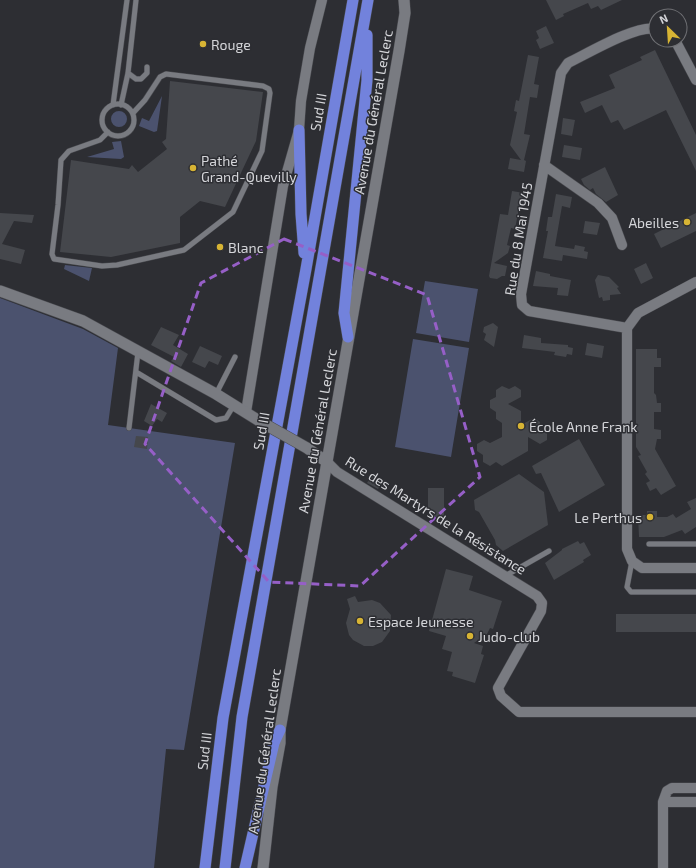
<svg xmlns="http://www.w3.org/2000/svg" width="696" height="868" viewBox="0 0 696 868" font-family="'Exo 2',sans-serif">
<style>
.green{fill:#4b526e}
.building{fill:#45474c}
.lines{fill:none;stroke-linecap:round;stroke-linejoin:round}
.service-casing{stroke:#4a4b50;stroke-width:6}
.minor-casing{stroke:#4a4b50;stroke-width:11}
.tertiary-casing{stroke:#4a4b50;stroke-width:12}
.trunk-casing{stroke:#4a4b50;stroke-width:12}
.service{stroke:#797b81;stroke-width:5}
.minor{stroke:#797b81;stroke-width:10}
.tertiary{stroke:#797b81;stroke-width:11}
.trunk{stroke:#7282dc;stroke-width:11}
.tertiary-bridge-casing{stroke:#4a4b50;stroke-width:12;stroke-linecap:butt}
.tertiary-bridge{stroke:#797b81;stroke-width:11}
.marked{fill:none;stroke:#965fc7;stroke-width:3;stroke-dasharray:8 5;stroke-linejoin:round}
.poi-dot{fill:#d7b434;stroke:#2d2e33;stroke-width:1.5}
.labels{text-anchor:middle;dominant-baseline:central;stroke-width:3;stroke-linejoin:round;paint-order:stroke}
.poi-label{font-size:14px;fill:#d4d5d9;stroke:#2d2e33;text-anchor:start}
.street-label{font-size:14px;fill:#d4d5d9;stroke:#2d2e33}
</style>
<rect width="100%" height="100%" fill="#2d2e33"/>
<path class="green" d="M162,96L157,131L154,132L139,126L142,118L149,121Z
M111 119a8 8 0 1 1 16 0a8 8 0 1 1-16 0Z
M121,141L124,157L121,159L87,157L114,149L112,142Z
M65,265L92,268L89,281L64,269Z
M425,281L478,289L469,342L416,333Z
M0,298L83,329L118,348L108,425L235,443L184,750L166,749L154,868H0Z
M413,339L469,348L451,457L395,447Z"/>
<path class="building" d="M546,0H622L601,10L598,6L591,9L588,3L563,14L564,16L556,20Z
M546,26L554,43L540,49L536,40L539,38L536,31Z
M655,50L696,135V171L666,110L624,130L618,120L611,123L602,105L585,113L580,102L615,88L609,75L642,60L640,57Z
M528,55L539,57L534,84L539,85L537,98L530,97L524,134L530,135L524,160L526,161L524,172L508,169L510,158L521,160L510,145L517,112L514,111L516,100L519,101Z
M170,81L263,92L256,141L225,207L200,201L180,217V243L111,257L60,252L71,160L129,169L132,165L138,172L167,149L162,142L166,139Z
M563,118L575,120L572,136L561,134Z
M564,145L582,148L580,160L562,157Z
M605,167L618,195L606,202L596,194L593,188L590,190L584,185L581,179Z
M512,191L524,193L521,209L519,208L515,229L511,228L507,245L510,246L508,253L494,263L507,266L505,276H502L497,279L490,278L489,276L500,214L508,215Z
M556,194L572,197L570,208L562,206L555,246L574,249L575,245L585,247L584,251L588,252L587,259L563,255L562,261L543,258L548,231H546L548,217H552Z
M0,213L34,215L32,223L14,221L2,244L25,250L21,264L0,259Z
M696,213V231L661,248L654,234Z
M585,221L600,223L597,235L583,233Z
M646,263L653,278L641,284L634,269Z
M536,271L550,274V276L571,280L568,296L557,295L558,288L533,286Z
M598,275L609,277L619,287L617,288L621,294L610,295V300L603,301L602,297L599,298L595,280Z
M493,323L498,327L494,347L484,340L486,334L483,332L484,327Z
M161,327L179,335L173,345L188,354L181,367L171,361L174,357L151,345Z
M524,335L541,338V343L568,345V347L573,348L572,355L567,354L566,357L554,355L555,352L522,348Z
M587,343L604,346L602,358L585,355Z
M200,346L222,356L218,365L209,361L205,368L192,362Z
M636,349H657V358H661V367H654V393L656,395L657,403H661V412H654V429L661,430V439H657L655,449L676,486L661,495L656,488L650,491L646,483L650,481L645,474L647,472L638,456L641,455L636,447Z
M502,386L509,389L515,386L521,390V397L508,404L521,411V425L534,418L540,422V429L547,433V440L540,444L528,437V451L502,466L496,462L490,466L483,462V455L477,451V444L484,440L490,443L502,437V423L496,419V412L490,408V400L496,397V390Z
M151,404L167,413L162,422L157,419L152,426L144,421Z
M136,436L148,437L147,449L134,447Z
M579,439L605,485L559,512L541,473L536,474L532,466Z
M519,474L544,492L548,525L503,551L496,545L495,540L479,512L475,510L474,500Z
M371,476L382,483L378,489L367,483Z
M428,488H444V517H428Z
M696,498V527L685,534L682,530L664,537H639L638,515H647V511H657V517H667L673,514L676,518L691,509L687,502Z
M578,541L580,544L584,542L591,555L583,560L584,562L554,580L545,563L562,550V549Z
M446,569L473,576L469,590L502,601L493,629L490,628L487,634L474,643L483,646L481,654L484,655L475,683L452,676L453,672L447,671L452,652L442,649L446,636L429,631Z
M355,596L358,602L372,600L380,603L391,615L390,631L382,642L373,646H364L353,640L349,635L346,623L350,609L347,599Z
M616,614H696V632H616Z"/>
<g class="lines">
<defs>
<path id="service" d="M128,73L136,79H141L147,73V67
M102 120a16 16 0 1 1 32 0a16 16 0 1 1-32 0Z
M113,105L127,0
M121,105L128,73L136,0
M108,132L100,140L69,151L61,160L58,205L52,254L54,259L102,266L117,265L184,250L233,212L262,151L270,93L269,89L263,86L166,74L160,77L145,100L133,113
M136,372L216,420L226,418L234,405
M216,394L235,357
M129,428L138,352
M649,544H696
M632,561L627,587L631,592H696
M505,576L549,551"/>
<path id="minor" d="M675,40L696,80
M544,165L598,203L612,218L622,245
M627,328L529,311L522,305L521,294L561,73L568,63C587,54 637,24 656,29
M627,328V549L632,561L642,568H696
M627,328L638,313L696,282
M246,412L283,186L299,130L301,101L310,48L322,0
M327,462L337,472L537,596L542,603L541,611L498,688L501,696L519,712H696
M663,802H696
M663,868V802L667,791L672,788H696"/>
<path id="tertiary" d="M0,291L83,321L216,394L261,422
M307,448L327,462
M263,868L272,787L280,743V730L399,51L405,13L404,0"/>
<path id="trunk" d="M299,130L301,214L304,253
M348,337L344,313L367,80V35
M205,868L223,718L306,269L353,0
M225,868L242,717L368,0
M245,868L274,743L280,730"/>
</defs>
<use href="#service" class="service-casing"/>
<use href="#minor" class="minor-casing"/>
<use href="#tertiary" class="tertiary-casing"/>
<use href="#trunk" class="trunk-casing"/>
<use href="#service" class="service"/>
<use href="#minor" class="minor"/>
<use href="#tertiary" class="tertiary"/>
<use href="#trunk" class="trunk"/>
<defs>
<path id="tertiary-bridge" d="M261,422L307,448"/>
</defs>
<use href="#tertiary-bridge" class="tertiary-bridge-casing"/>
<use href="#tertiary-bridge" class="tertiary-bridge"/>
</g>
<path class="marked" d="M284,239L427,295L480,477L360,586L269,582L145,444L201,283Z"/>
<g class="poi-dot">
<circle cx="203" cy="44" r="4"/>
<circle cx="193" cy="168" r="4"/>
<circle cx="687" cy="222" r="4"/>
<circle cx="220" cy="247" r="4"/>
<circle cx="521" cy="426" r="4"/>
<circle cx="650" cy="517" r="4"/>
<circle cx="360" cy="621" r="4"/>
<circle cx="470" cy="636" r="4"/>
</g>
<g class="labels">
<g class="poi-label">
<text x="211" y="44">Rouge</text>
<text x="201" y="160">Pathé<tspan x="201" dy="16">Grand-Quevilly</tspan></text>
<text x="679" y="222" text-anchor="end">Abeilles</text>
<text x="228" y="247">Blanc</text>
<text x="529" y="426">École Anne Frank</text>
<text x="642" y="517" text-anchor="end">Le Perthus</text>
<text x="368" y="621">Espace Jeunesse</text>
<text x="478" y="636">Judo-club</text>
</g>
<g class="street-label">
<text transform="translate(318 112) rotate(-80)">Sud III</text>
<text transform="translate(373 112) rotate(-80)">Avenue du Général Leclerc</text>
<text transform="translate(518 239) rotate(-81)">Rue du 8 Mai 1945</text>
<text transform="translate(261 431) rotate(-80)">Sud III</text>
<text transform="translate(317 431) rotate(-80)">Avenue du Général Leclerc</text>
<text transform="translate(436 515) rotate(32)">Rue des Martyrs de la Résistance</text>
<text transform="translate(204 751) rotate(-83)">Sud III</text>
<text transform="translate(264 751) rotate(-82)">Avenue du Général Leclerc</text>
</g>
</g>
<g transform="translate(668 28) rotate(335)"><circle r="19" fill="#2d2e33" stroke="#707175"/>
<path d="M0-3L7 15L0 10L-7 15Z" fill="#d7b434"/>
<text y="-6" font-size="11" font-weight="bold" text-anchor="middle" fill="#d4d5d9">N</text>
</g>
</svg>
